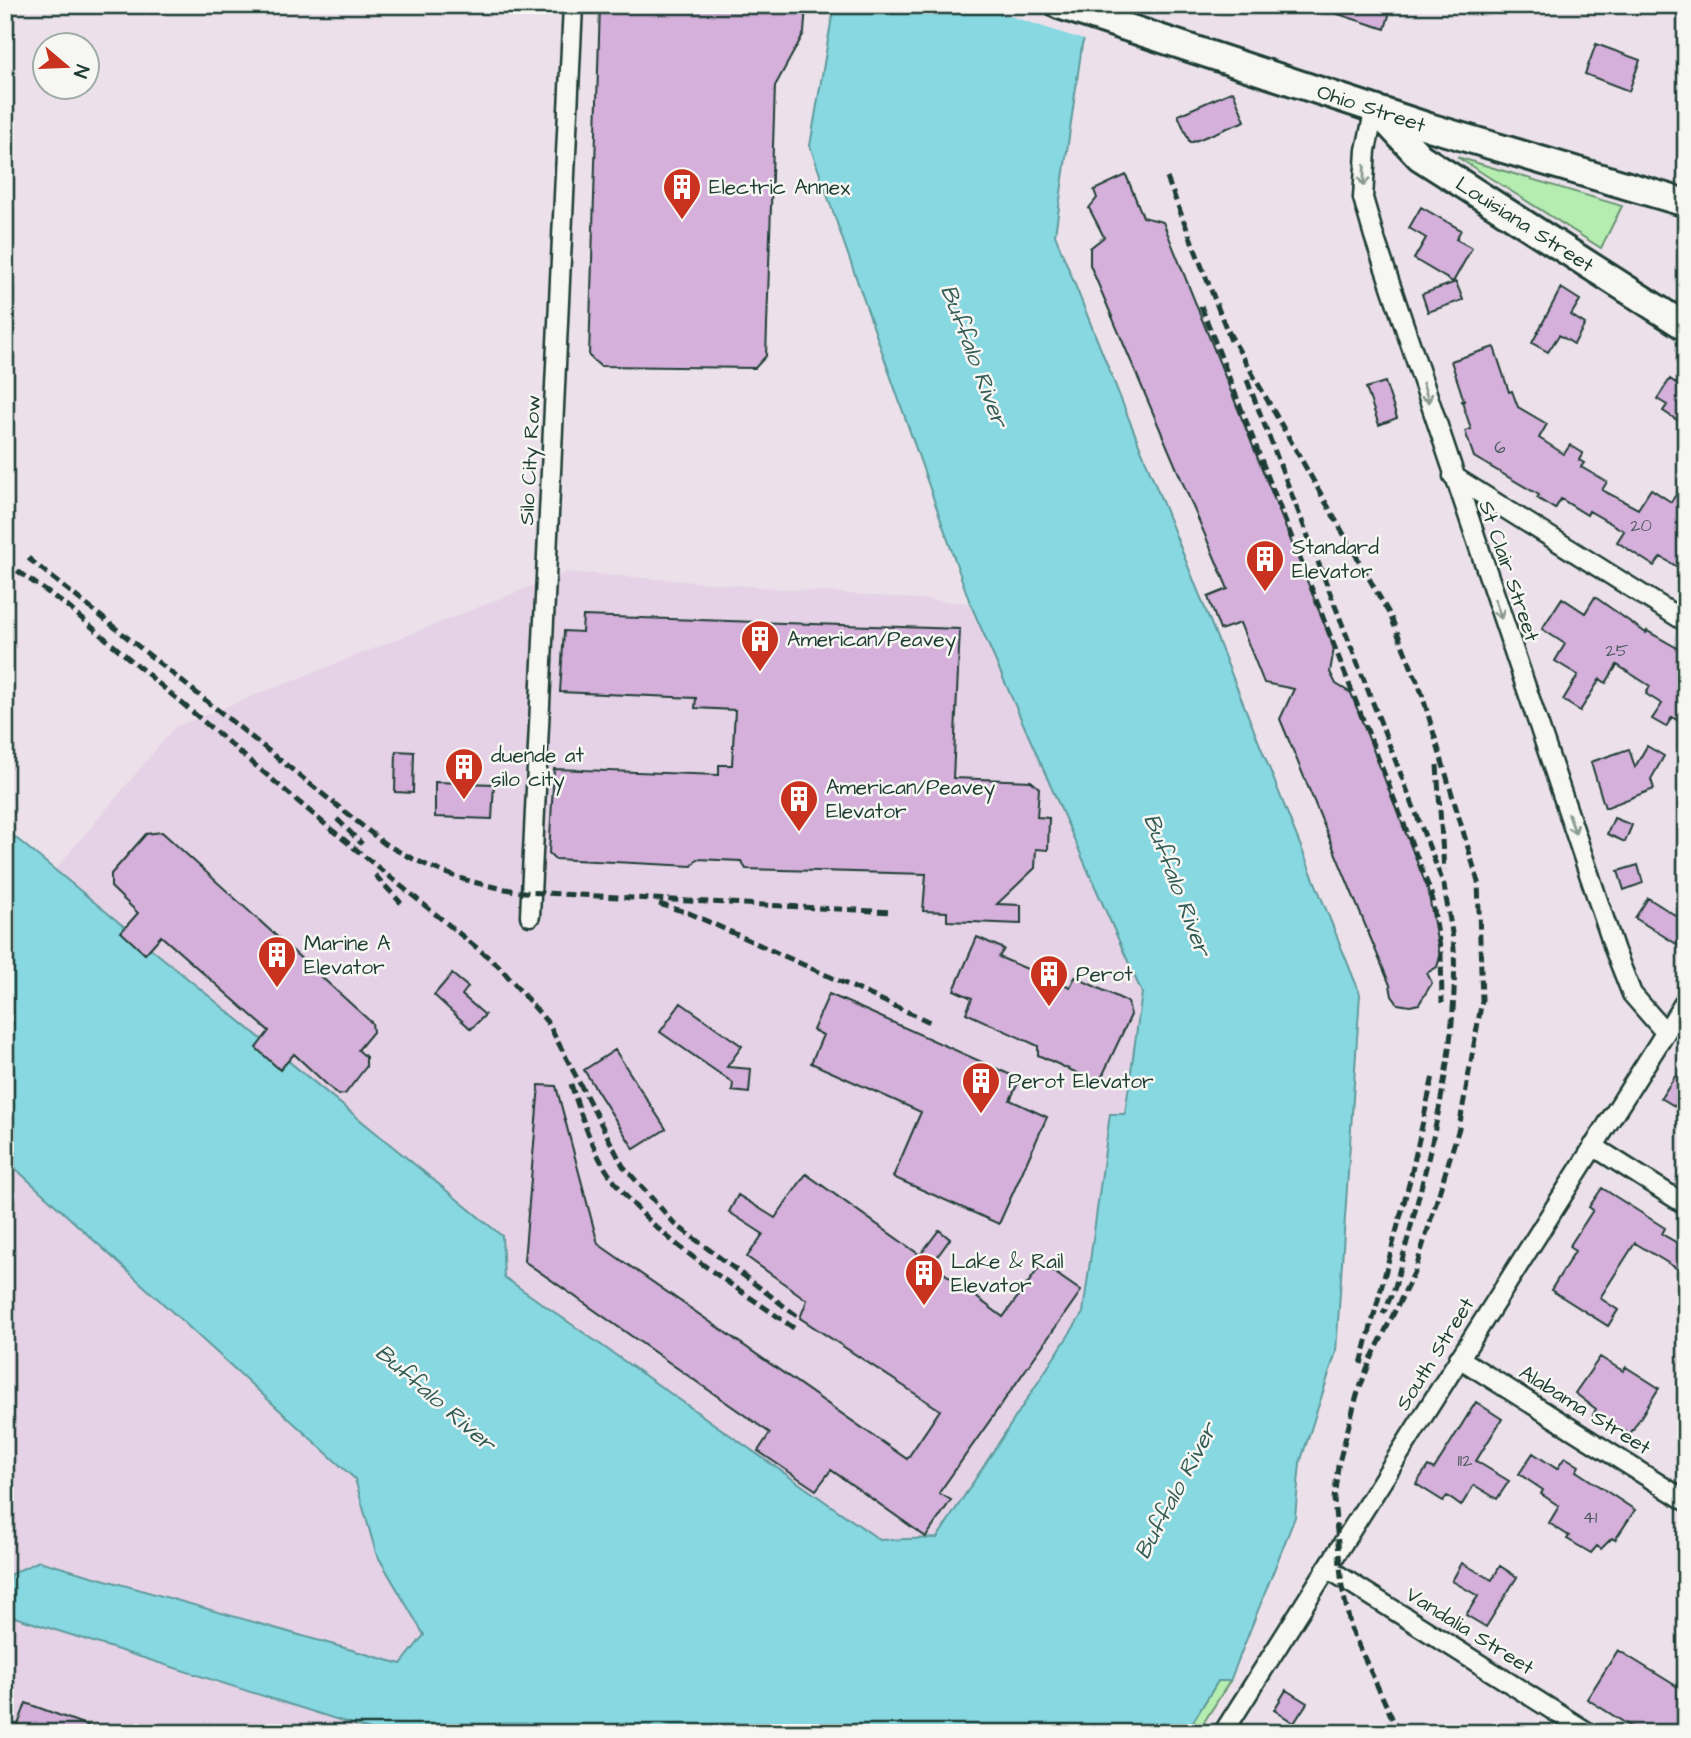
<svg xmlns="http://www.w3.org/2000/svg" width="1691" height="1738" viewBox="0 0 1691 1738" font-family="'Architects Daughter',sans-serif">
<style>
.built{fill:#e5d2e6}
.green{fill:#b5edb1;stroke:#6a9572;stroke-width:2}
.water{fill:#88d8e2;stroke:#5e9a9c;stroke-width:2}
.pier{fill:#ece1eb}
.building{fill:#d4b0da;stroke:#1f3d34;stroke-width:2}
.lines{fill:none;stroke-linecap:round;stroke-linejoin:round}
.street-casing{stroke:#1f3d34;stroke-width:23}
.secondary-casing{stroke:#1f3d34;stroke-width:32}
.street{stroke:#f6f6f2;stroke-width:18}
.secondary{stroke:#f6f6f2;stroke-width:26}
.rail{stroke:#1f3d34;stroke-width:5;stroke-dasharray:10 5;stroke-linecap:butt}
.oneway{stroke:#8a9a93}
.labels{text-anchor:middle;dominant-baseline:central;stroke-width:5;stroke-linejoin:round;paint-order:stroke}
.number-label{font-size:18px;fill:#4c5a5e}
.street-label{font-size:21px;fill:#1f3d34;stroke:#f6f6f2}
.poi-label{font-size:21px;fill:#1f3d34;stroke:#f6f6f2;text-anchor:start}
.water-label{font-size:23px;font-style:italic;fill:#345c57;stroke:#f6f6f2}
</style>
<rect width="100%" height="100%" fill="#ece1eb"/>
<filter id="ink" filterUnits="userSpaceOnUse"><feTurbulence type="fractalNoise" baseFrequency=".0143" numOctaves="2"/><feDisplacementMap in="SourceGraphic" scale="14" xChannelSelector="R" yChannelSelector="G"/><feConvolveMatrix kernelMatrix="1 2 1 2 8 2 1 2 1" color-interpolation-filters="sRGB"/></filter>
<g filter="url(#ink)">
<path class="built" d="M567,572L970,603L1142,993L1125,1115L1110,1114L1083,1313L937,1539L880,1540L504,1277L501,1236L54,871L175,727Z
M5,1159L355,1480L376,1553L424,1635L401,1664L39,1561L5,1589Z
M5,1614L380,1733H5Z"/>
<path class="green" d="M1457,157L1622,206L1601,248Z
M1218,1681H1230L1197,1733H1186Z"/>
<path class="water" d="M834,5H1096L1082,45L1055,235L1360,994L1336,1352L1300,1463L1295,1517L1230,1681H1218L1186,1733H380L5,1614V1589L11,1574L39,1561L401,1664L424,1635L376,1553L355,1479L5,1159V829L502,1236L504,1277L880,1540L937,1538L1083,1313L1110,1114H1125L1142,993L970,603L810,146Z"/>
<path class="pier" d="M976,5H1099L1087,41Z"/>
<path class="building" d="M600,5H806L804,33L775,86L766,356L755,368L600,366L589,356Z
M1322,5H1392L1385,29L1322,9Z
M1596,44L1640,60L1629,91L1585,74Z
M1233,91L1245,121L1190,143L1178,115Z
M1126,175L1143,217L1163,222L1334,648L1330,672L1336,684L1351,693L1428,890L1440,957L1437,967L1427,973L1432,983L1419,1004L1410,1006L1398,1004L1392,996L1390,985L1280,719L1294,689L1264,683L1240,623L1220,630L1208,597L1228,589L1090,265V248L1104,237L1089,208L1097,198L1094,190Z
M1421,207L1461,230L1456,239L1472,248L1453,282L1414,259L1426,238L1409,228Z
M1456,282L1463,300L1428,312L1422,294Z
M1561,288L1580,300L1571,315L1585,324L1574,344L1559,335L1548,352L1532,343Z
M1494,347L1509,392L1512,391L1518,407L1547,424L1539,438L1564,454L1570,445L1583,453L1579,460L1584,463L1581,467L1607,482L1602,490L1638,509L1651,489L1671,502L1686,480V518L1678,529L1686,534V572L1661,557L1654,566L1617,542L1624,531L1589,511L1587,515L1561,499L1555,509L1537,498L1539,495L1474,457L1465,431L1471,429L1462,401H1464L1451,361Z
M1670,379L1686,390V426L1663,411L1667,405L1657,399Z
M1385,382L1397,418L1379,425L1366,388Z
M1595,597L1646,633L1647,631L1686,653V726L1672,717L1666,727L1652,719L1662,704L1646,694L1650,686L1617,665L1606,683L1600,679L1580,711L1563,700L1578,675L1555,661L1565,644L1542,629L1562,598L1585,613Z
M583,616L960,629L953,778L1031,781L1039,788L1037,817L1049,818L1048,850L1036,849L1035,868L997,904L1021,905V924L947,921V912L923,911L926,874L746,869L741,861L697,859L692,866L555,859L549,853L554,769L719,775V765H732L735,710L695,708L696,698L560,692L564,631L582,632Z
M1647,746L1664,756L1651,779L1654,789L1605,808L1591,762L1629,749L1635,767Z
M396,751L414,752L413,793L395,792Z
M435,782L494,784L492,819L435,817Z
M1614,818L1632,825L1625,842L1607,834Z
M162,832L372,1023L373,1032L358,1050L366,1057V1067L345,1094L338,1095L294,1054L280,1070L256,1048L269,1031L161,936L145,954L121,932L138,913L111,887V874L146,834Z
M1638,865L1643,883L1624,890L1618,871Z
M1648,898L1686,922V950L1635,918Z
M977,937L1004,949L999,957L1070,987L1075,977L1128,1002L1131,1015L1099,1083L1038,1055V1046L966,1013L972,998L954,990Z
M452,974L468,987L462,995L485,1015L471,1029L434,995Z
M829,994L1020,1079L1010,1100L1047,1117L999,1224L893,1177L921,1112L811,1063L823,1035L813,1030Z
M681,1003L742,1046L727,1067L751,1069L749,1093L732,1091L733,1083L660,1032Z
M615,1050L666,1129L634,1149L584,1070Z
M1676,1075L1686,1082V1113L1661,1098Z
M539,1085L556,1086L598,1244L907,1459L940,1410L800,1318L807,1300L747,1257L763,1234L729,1212L738,1195L775,1218L806,1174L920,1255L939,1230L950,1239L932,1264L1003,1317L1042,1264L1081,1291L939,1493L951,1500L926,1537L831,1470L816,1490L758,1451L770,1433L524,1261Z
M1602,1188L1665,1228L1662,1234L1686,1248V1274L1635,1243L1600,1298L1618,1310L1608,1326L1551,1290L1575,1251L1569,1247L1593,1210L1589,1207Z
M1600,1357L1623,1371L1626,1367L1659,1388L1630,1434L1593,1415L1596,1409L1575,1393Z
M1476,1402L1502,1419L1476,1461L1509,1481L1497,1499L1474,1485L1461,1506L1447,1496L1443,1501L1416,1484L1428,1466L1434,1469Z
M1533,1453L1557,1469L1565,1457L1579,1466L1576,1471L1635,1510L1615,1540L1612,1538L1601,1549L1597,1546L1591,1553L1567,1539L1569,1536L1549,1523L1559,1506L1541,1494L1543,1490L1519,1474Z
M1462,1563L1492,1580L1500,1566L1517,1577L1486,1627L1466,1615L1478,1596L1452,1581Z
M1618,1650L1686,1692V1733H1641L1587,1699Z
M1286,1690L1307,1703L1294,1723L1274,1710Z
M26,1703L102,1731V1733H15Z"/>
<g class="lines">
<defs>
<path id="street" d="M1375,108L1366,150L1363,198L1374,236L1615,951L1632,994L1665,1032
M1453,476L1686,622
M530,916L573,5
M1593,1146L1686,1205
M1459,1358L1686,1501
M1327,1568L1589,1733
M1223,1733L1686,1000"/>
<g id="secondary">
<path id="s1" d="M1059,5L1429,127L1686,203"/>
<path id="s2" d="M1376,110L1420,157L1686,327"/>
</g>
</defs>
<use href="#street" class="street-casing"/>
<use href="#secondary" class="secondary-casing"/>
<use href="#street" class="street"/>
<use href="#secondary" class="secondary"/>
<path class="rail" d="M1167,178L1231,341
M1201,306L1431,893L1441,953L1442,1003
M1228,331L1391,617L1421,691L1478,881L1482,1000L1459,1128L1415,1271L1372,1357L1357,1395L1338,1466L1334,1499L1342,1587L1351,1629L1399,1733
M1247,380L1444,885C1447,906 1452,928 1454,949C1459,1061 1423,1179 1395,1287L1383,1314
M28,558L385,844C434,871 467,884 524,892L893,912
M5,562L67,606L326,825L498,965L548,1023L623,1166L675,1224L800,1318
M1437,765L1444,870
M337,819L362,844
M375,875L401,903
M659,904L689,913L930,1022
M571,1084C581,1115 592,1151 611,1177C658,1242 732,1283 795,1329
M1361,1364L1410,1180L1433,1076"/>
</g>
<defs><path id="oneway-shaft" d="M-6 0H5M1.5-3L5.5 0L1.5 3" fill="none" stroke-width="1.6" stroke-linecap="round" stroke-linejoin="round" transform="scale(1.75)"/></defs>
<g class="oneway">
<use href="#oneway-shaft" transform="translate(1364 176) rotate(92)"/>
<use href="#oneway-shaft" transform="translate(1426 393) rotate(72)"/>
<use href="#oneway-shaft" transform="translate(1498 609) rotate(71)"/>
<use href="#oneway-shaft" transform="translate(1572 824) rotate(71)"/>
</g>
</g>
<defs>
<symbol id="building-pin" viewBox="-11 -11 22 30"><path d="M0 17L-7.5 6A9.5 9.5 0 1 1 7.5 6Z" fill="#c8321e" stroke="#f6f6f2"/><path d="M-4-6H4V6H1V3H-1V6H-4ZM-2.5-4.3h1.7v1.8h-1.7ZM.8-4.3h1.7v1.8H.8ZM-2.5-1h1.7V.8h-1.7ZM.8-1h1.7V.8H.8Z" fill="#fff"/></symbol>
</defs>
<g fill-rule="evenodd">
<use href="#building-pin" x="660" y="165" width="44" height="60"/>
<use href="#building-pin" x="1243" y="537" width="44" height="60"/>
<use href="#building-pin" x="738" y="617" width="44" height="60"/>
<use href="#building-pin" x="442" y="745" width="44" height="60"/>
<use href="#building-pin" x="777" y="777" width="44" height="60"/>
<use href="#building-pin" x="255" y="933" width="44" height="60"/>
<use href="#building-pin" x="1027" y="952" width="44" height="60"/>
<use href="#building-pin" x="959" y="1059" width="44" height="60"/>
<use href="#building-pin" x="902" y="1251" width="44" height="60"/>
</g>
<g class="labels">
<g class="number-label">
<text x="1500" y="447">6</text>
<text x="1641" y="525">20</text>
<text x="1617" y="650">25</text>
<text x="1465" y="1460">112</text>
<text x="1590" y="1517">41</text>
</g>
<g class="street-label">
<text stroke="none"><textPath href="#s1" startOffset="329">Ohio Street</textPath></text>
<text stroke="none"><textPath href="#s2" startOffset="189">Louisiana Street</textPath></text>
<text transform="translate(530 460) rotate(-87)">Silo City Row</text>
<text transform="translate(1509 571) rotate(71)">St Clair Street</text>
<text transform="translate(1435 1354) rotate(-58)">South Street</text>
<text transform="translate(1585 1410) rotate(32)">Alabama Street</text>
<text transform="translate(1470 1631) rotate(32)">Vandalia Street</text>
</g>
<g class="poi-label">
<text x="709" y="187">Electric Annex</text>
<text x="1292" y="547">Standard<tspan x="1292" dy="24">Elevator</tspan></text>
<text x="787" y="639">American/Peavey</text>
<text x="491" y="755">duende at<tspan x="491" dy="24">silo city</tspan></text>
<text x="826" y="787">American/Peavey<tspan x="826" dy="24">Elevator</tspan></text>
<text x="304" y="943">Marine A<tspan x="304" dy="24">Elevator</tspan></text>
<text x="1076" y="974">Perot</text>
<text x="1008" y="1081">Perot Elevator</text>
<text x="951" y="1261">Lake &amp; Rail<tspan x="951" dy="24">Elevator</tspan></text>
</g>
<g class="water-label">
<text transform="translate(974 356) rotate(69)">Buffalo River</text>
<text transform="translate(1177 885) rotate(69)">Buffalo River</text>
<text transform="translate(435 1398) rotate(41)">Buffalo River</text>
<text transform="translate(1176 1491) rotate(-62)">Buffalo River</text>
</g>
</g>
<rect width="1691" height="1738" fill="none" stroke="#f6f6f2" stroke-width="28"/>
<rect x="14" y="14" width="1663" height="1710" fill="none" stroke="#1f3d34" stroke-width="2.5" filter="url(#ink)"/>
<g transform="translate(66 66) rotate(109)"><circle r="33" fill="#f6f6f2" stroke="#a0aca6" stroke-width="2"/>
<path d="M0-5L12 26L0 18L-12 26Z" fill="#c8321e"/>
<text y="-10" font-size="19" font-weight="bold" text-anchor="middle" fill="#1f3d34">N</text>
</g>
</svg>
